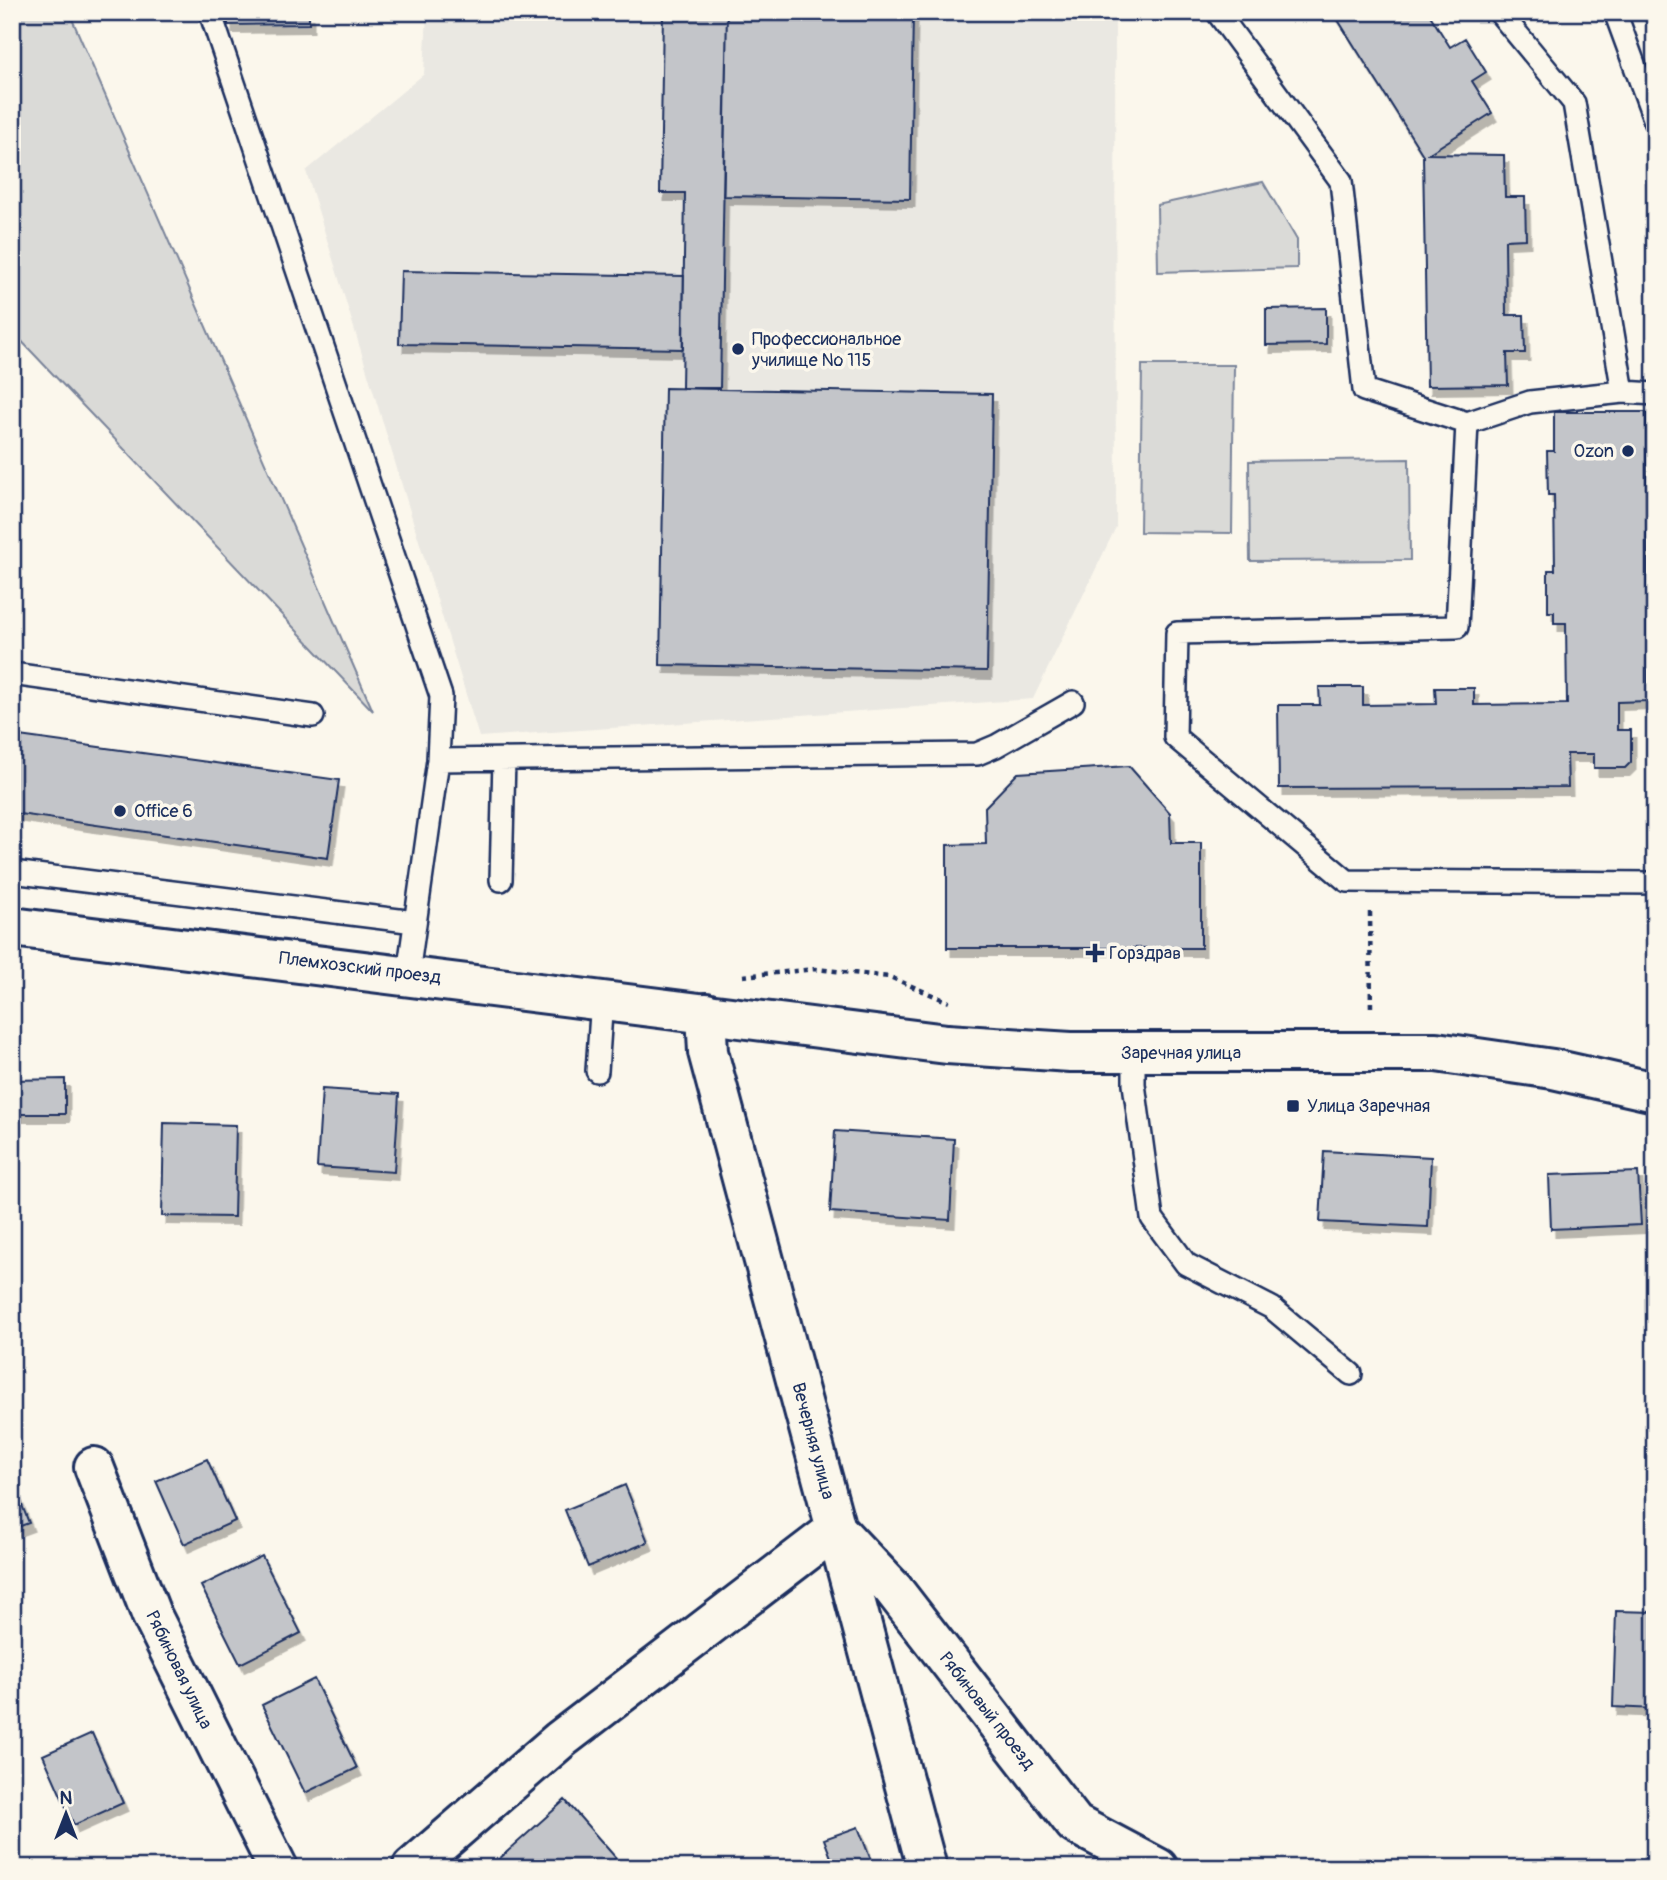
<svg xmlns="http://www.w3.org/2000/svg" width="1667" height="1880" viewBox="0 0 1667 1880" font-family="Pangolin,sans-serif">
<style>
.built{fill:#eae8e2}
.green{fill:#dadad7;stroke:#7a849a;stroke-width:2}
.building{fill:#c3c5c9;stroke:#1b2f5e;stroke-width:2;filter:url(#shadow)}
.lines{fill:none;stroke-linecap:round;stroke-linejoin:round}
.lane-casing{stroke:#1b2f5e;stroke-width:26}
.street-casing{stroke:#1b2f5e;stroke-width:44}
.secondary-casing{stroke:#1b2f5e;stroke-width:44}
.path{stroke:#1b2f5e;stroke-width:4.5;stroke-dasharray:5 5;stroke-linecap:butt}
.lane{stroke:#fbf7ec;stroke-width:21}
.street{stroke:#fbf7ec;stroke-width:38}
.secondary{stroke:#fbf7ec;stroke-width:38}
.poi-dot{fill:#1b2f5e;stroke:#fbf7ec;stroke-width:2.5}
.labels{text-anchor:middle;dominant-baseline:central;stroke-width:7;stroke-linejoin:round;paint-order:stroke}
.poi-label{font-size:18px;fill:#1b2f5e;stroke:#fbf7ec;text-anchor:start}
.street-label{font-size:18px;fill:#1b2f5e;stroke:#fbf7ec}
</style>
<defs>
<filter id="shadow"><feDropShadow dx="4.5" dy="8" stdDeviation="0" flood-color="#0004"/></filter>
</defs>
<rect width="100%" height="100%" fill="#fbf7ec"/>
<filter id="ink" filterUnits="userSpaceOnUse"><feTurbulence type="fractalNoise" baseFrequency=".0143" numOctaves="2"/><feDisplacementMap in="SourceGraphic" scale="14" xChannelSelector="R" yChannelSelector="G"/><feConvolveMatrix kernelMatrix="1 2 1 2 8 2 1 2 1" color-interpolation-filters="sRGB"/></filter>
<g filter="url(#ink)">
<path class="built" d="M427,12H1115L1116,527L1033,699L479,737L306,171L424,74Z"/>
<path class="green" d="M12,12H69L373,711L12,331Z
M1263,182L1297,240V268L1158,272L1157,205Z
M1142,365H1234L1232,533L1140,532Z
M1409,459L1410,560L1250,561L1249,461Z"/>
<path class="building" d="M228,12H309V24L228,25Z
M663,12H727L720,388H682L685,193H660Z
M727,12H913L910,199L723,196Z
M1333,12H1428L1450,47L1465,38L1486,72L1472,81L1492,113L1428,154L1504,155L1505,197H1525L1526,239L1505,240L1506,315H1524L1525,353H1507L1508,385L1427,386L1423,155Z
M401,271L684,276L683,349L399,344Z
M1326,308V344L1266,345V309Z
M665,388L992,394L987,671L660,665Z
M1554,412H1646L1648,701L1617,702V730H1631V762L1625,768H1594V754H1567L1568,787L1279,788L1278,705H1320L1319,687H1363V705L1436,704L1435,688H1474V705L1567,704L1566,623H1554V612H1548V570H1555L1554,495H1548L1547,451H1554Z
M12,735L339,780L328,858L12,813Z
M1129,766L1170,813L1171,843H1201V948H947V845L986,844L985,807L1018,773Z
M65,1079V1114H12V1080Z
M322,1089L399,1094L394,1172L317,1167Z
M164,1123L236,1125L234,1217L162,1216Z
M835,1131L954,1139L950,1220L830,1212Z
M1324,1151L1431,1157L1428,1227L1320,1222Z
M1638,1172L1641,1225L1551,1229L1549,1175Z
M207,1459L235,1521L184,1544L156,1481Z
M12,1480L29,1523L12,1529Z
M625,1485L648,1542L588,1567L565,1510Z
M262,1556L301,1633L240,1664L201,1586Z
M1616,1611L1655,1612V1709L1613,1707Z
M314,1679L357,1768L305,1793L262,1705Z
M92,1733L123,1803L74,1825L43,1755Z
M565,1800L616,1858L605,1868H489Z
M858,1827L874,1868H835L824,1839Z"/>
<g class="lines">
<defs>
<path id="lane" d="M210,12L441,696L438,760
M1217,12L1341,181L1364,390L1467,423
M1499,12L1574,103L1623,392
M1615,12L1655,121
M1655,394L1623,392L1530,402L1467,423L1457,627L1177,633L1175,737L1347,881L1655,883
M12,674L313,716
M12,872L415,922
M501,880L504,759
M408,974L438,760L977,754L996,746L1073,702
M1134,1053V1084L1152,1218L1186,1264L1272,1308L1351,1374
M597,1071L602,999"/>
<path id="street" d="M706,1013L708,1052L927,1868
M94,1467L151,1614L278,1868
M412,1868L560,1740L836,1529L893,1589L1075,1824L1158,1868"/>
<path id="secondary" d="M12,927L947,1044L1071,1052H1436L1553,1069L1655,1092"/>
</defs>
<use href="#lane" class="lane-casing"/>
<use href="#street" class="street-casing"/>
<use href="#secondary" class="secondary-casing"/>
<path class="path" d="M1370,912L1371,1012
M743,976L816,969L890,977L949,1002"/>
<use href="#lane" class="lane"/>
<use href="#street" class="street"/>
<use href="#secondary" class="secondary"/>
</g>
</g>
<g class="poi-dot">
<circle cx="738" cy="349" r="7"/>
<circle cx="1628" cy="451" r="7"/>
<circle cx="120" cy="811" r="7"/>
<path d="M1091.5 942.5h7v7h7v7h-7v7h-7v-7h-7v-7h7z"/>
<rect x="1286" y="1099" width="14" height="14" rx="3.5"/>
</g>
<g class="labels">
<g class="poi-label">
<text x="752" y="339">Профессиональное<tspan x="752" dy="21">училище № 115</tspan></text>
<text x="1614" y="451" text-anchor="end">Ozon</text>
<text x="134" y="811">Office 6</text>
<text x="1109" y="953">Горздрав</text>
<text x="1307" y="1106">Улица Заречная</text>
</g>
<g class="street-label">
<text transform="translate(360 968) rotate(7)">Племхозский проезд</text>
<text x="1181" y="1053">Заречная улица</text>
<text transform="translate(813 1441) rotate(75)">Вечерняя улица</text>
<text transform="translate(179 1670) rotate(64)">Рябиновая улица</text>
<text transform="translate(987 1711) rotate(52)">Рябиновый проезд</text>
</g>
</g>
<rect width="1667" height="1880" fill="none" stroke="#fbf7ec" stroke-width="42"/>
<rect x="21" y="21" width="1625" height="1838" fill="none" stroke="#1b2f5e" stroke-width="2.5" filter="url(#ink)"/>
<g transform="translate(66 1814)" stroke="#fbf7ec" stroke-width="5" paint-order="stroke">
<path d="M0-5L12 26L0 18L-12 26Z" fill="#1b2f5e"/>
<text y="-10" font-size="19" font-weight="bold" text-anchor="middle" fill="#1b2f5e">N</text>
</g>
</svg>
